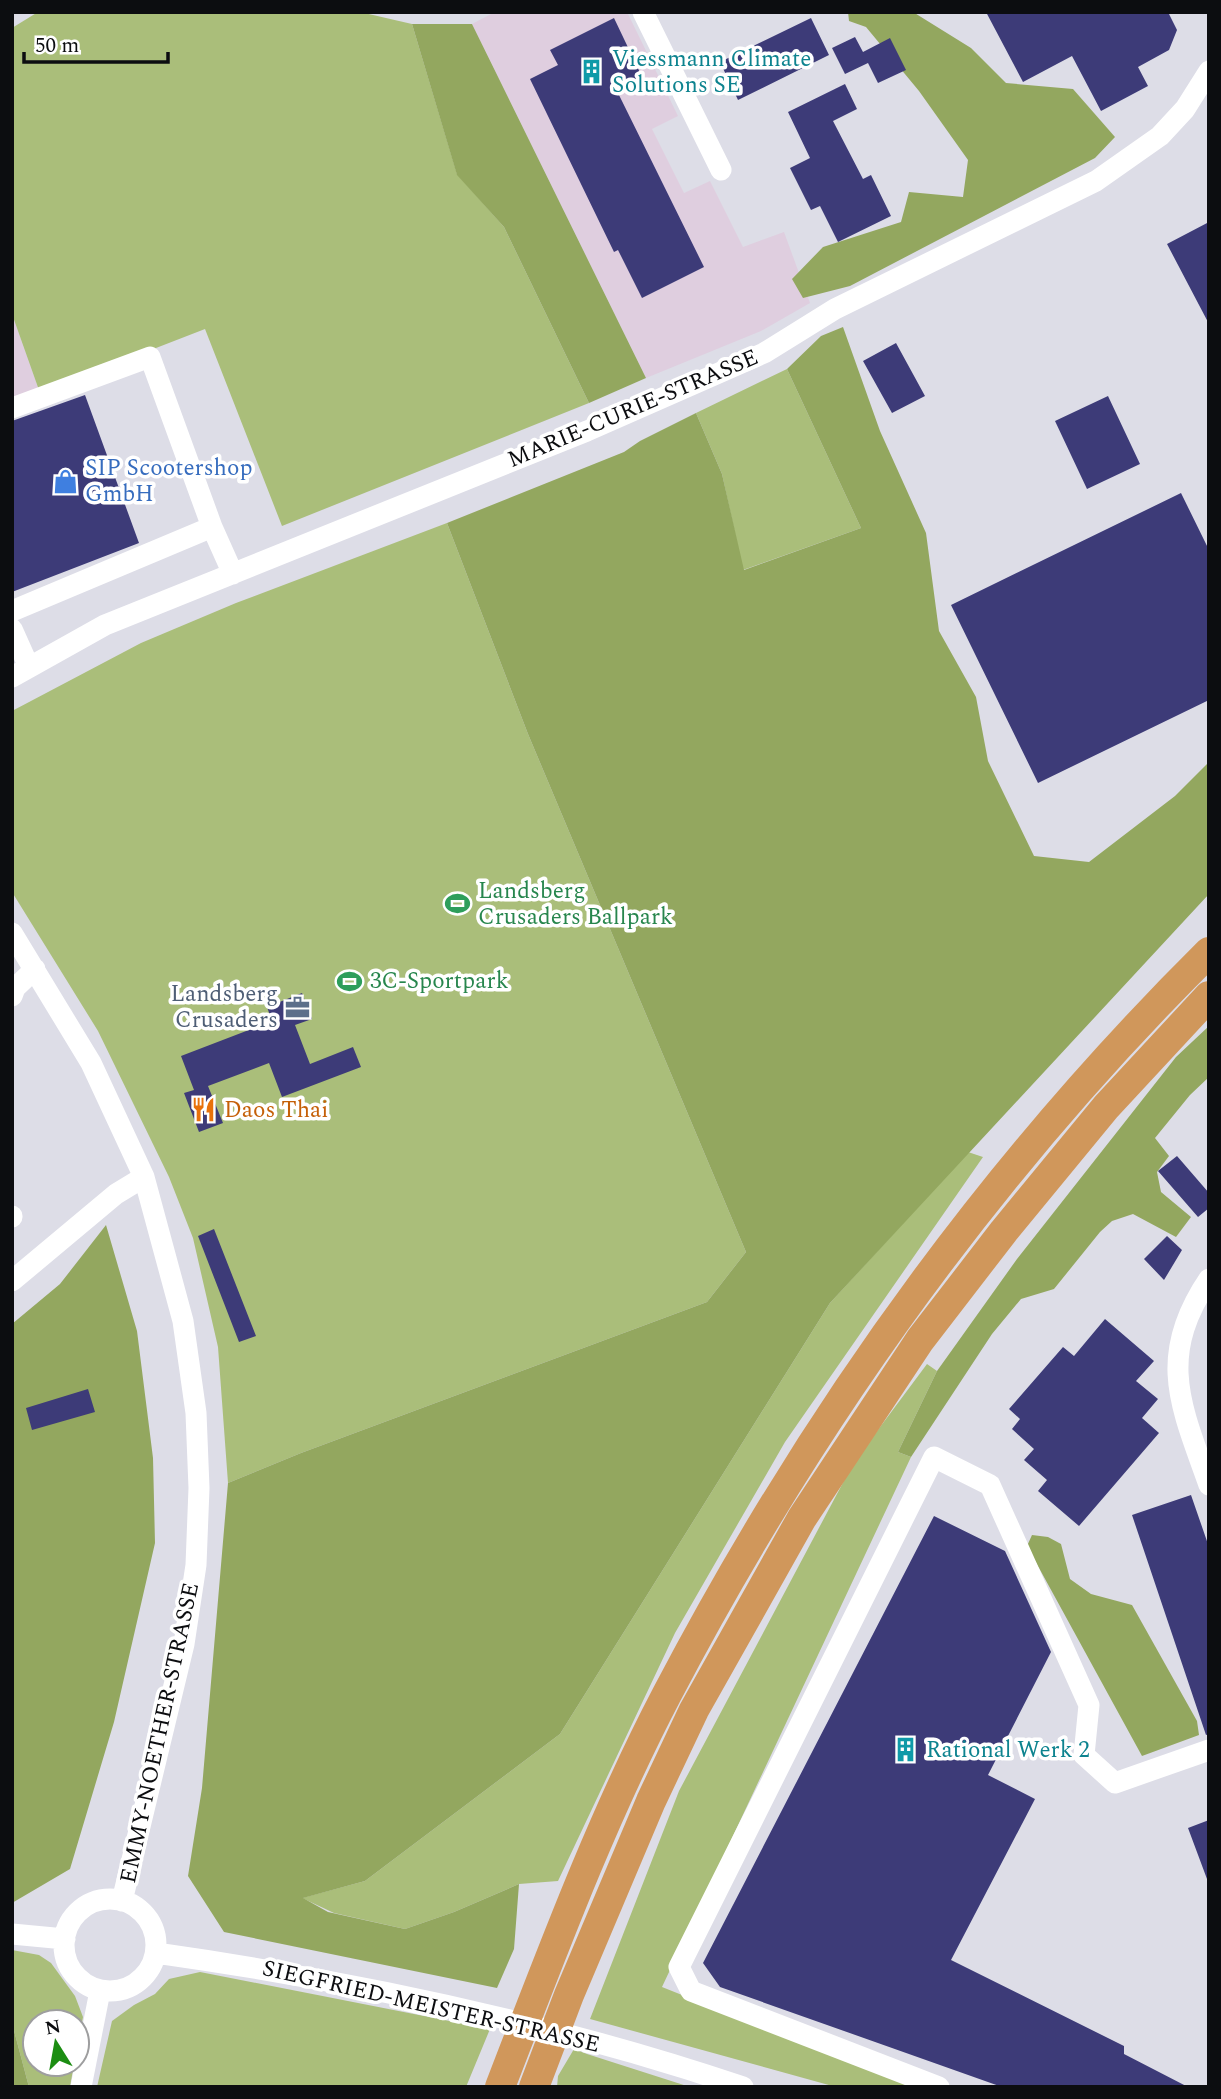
<svg xmlns="http://www.w3.org/2000/svg" width="1221" height="2099" viewBox="0 0 1221 2099" font-family="Spectral,serif">
<style>
.industrial{fill:#dfcedf}
.green{fill:#aabe7a}
.forest{fill:#93a75f}
.building{fill:#3d3b78}
.lines{fill:none;stroke-linecap:round;stroke-linejoin:round}
.minor{stroke:#fff;stroke-width:21}
.highway{stroke:#d0975b;stroke-width:30}
.labels{text-anchor:middle;dominant-baseline:central;stroke-width:7;stroke-linejoin:round;paint-order:stroke}
.culture-label{font-size:23px;fill:#0d838f;stroke:#fff;text-anchor:start}
.street-label{font-size:23px;fill:#0c0d10;stroke:#fff}
.shop-label{font-size:23px;fill:#366cbe;stroke:#fff;text-anchor:start}
.leisure-label{font-size:23px;fill:#27864d;stroke:#fff;text-anchor:start}
.service-label{font-size:23px;fill:#4e5e75;stroke:#fff;text-anchor:end}
.food-label{font-size:23px;fill:#c56008;stroke:#fff;text-anchor:start}
</style>
<rect width="100%" height="100%" fill="#dddde7"/>
<path class="industrial" d="M495,12H627L678,116L652,129L684,193L710,181L743,247L784,232L810,303L761,331L646,378L472,24Z
M12,314L40,393L12,403Z"/>
<path class="green" d="M38,12H360L412,24L457,174L504,227L589,403L282,526L205,329L40,393L12,314V28Z
M787,369L861,528L743,570L722,474L696,413Z
M447,523L528,734L746,1252L707,1302L301,1453L228,1483L218,1347L193,1238L169,1177L98,1031L12,892V711L141,643L236,603Z
M968,1152L983,1157L785,1442L675,1633L558,1881L519,1884L454,1912L405,1929L334,1913L302,1898L365,1881L560,1734L830,1303Z
M927,1364L937,1371L898,1452L911,1457L662,1987L913,2087H836L590,2019L679,1791L854,1462Z
M12,1950L39,1955L51,1963L75,1996L83,2017L77,2049V2022H35V2064H74L70,2087H29L12,2023Z
M200,1972L490,2029L466,2087H97L112,2021L134,2005L155,1994L169,1979Z
M574,2049L587,2054L690,2087H557L558,2076Z"/>
<path class="forest" d="M848,12H913L971,48L1006,83L1073,89L1115,137L1095,158L850,286L803,298L792,279L823,247L901,222L909,192L963,197L968,160L919,91L866,27L849,21Z
M412,24H472L646,378L589,403L504,227L457,175Z
M843,327L880,431L926,533L939,631L976,697L988,761L1034,856L1089,862L1175,796L1209,762V894L830,1303L560,1734L365,1881L303,1898L328,1912L405,1929L454,1912L519,1884L514,1949L497,1988L224,1932L188,1876L202,1788L228,1483L301,1453L707,1302L746,1252L528,734L447,523L624,452L640,441L696,413L722,474L744,570L861,528L787,369L821,336Z
M1209,1026V1077L1190,1095L1155,1138L1169,1156L1157,1172L1161,1192L1191,1217L1176,1237L1133,1214L1112,1221L1100,1232L1054,1289L1021,1299L992,1334L911,1457L898,1452L937,1371L1017,1259L1176,1057Z
M106,1225L137,1331L153,1458L155,1543L114,1722L70,1869L12,1903V1324L60,1284Z
M1032,1535L1048,1537L1061,1544L1070,1579L1091,1594L1132,1605L1197,1721L1199,1735L1142,1756L1027,1546Z
M12,2023L29,2087H12Z"/>
<path class="building" d="M986,12H1168L1177,30L1169,50L1138,67L1148,86L1101,111L1072,56L1023,82Z
M614,18L644,81L618,93L704,267L642,298L618,250L614,252L530,79L558,65L550,50Z
M811,18L829,55L738,100L720,62Z
M855,37L863,52L890,38L906,70L878,83L868,63L845,74L832,48Z
M845,84L857,109L833,121L863,179L871,175L891,216L838,242L820,206L811,210L790,168L810,158L788,112Z
M1209,222V324L1167,244Z
M896,343L925,396L892,413L863,361Z
M85,395L139,543L12,592V421Z
M1108,396L1140,464L1087,489L1055,421Z
M1181,493L1209,550V700L1038,783L951,605Z
M302,993L312,1019L295,1025L310,1064L353,1047L361,1067L282,1097L269,1063L208,1086L223,1123L199,1132L184,1093L194,1090L181,1056L272,1021L267,1007Z
M1177,1156L1209,1193V1208L1198,1217L1158,1171Z
M214,1229L256,1336L239,1342L198,1236Z
M1167,1236L1182,1250L1164,1280L1144,1259Z
M1105,1319L1154,1361L1136,1381L1158,1399L1142,1418L1159,1433L1079,1526L1038,1491L1047,1480L1024,1460L1034,1449L1012,1429L1020,1419L1009,1409L1063,1347L1074,1356Z
M88,1389L95,1412L32,1430L26,1408Z
M1191,1495L1209,1547V1734L1206,1735L1132,1515Z
M934,1516L1005,1551L1051,1652L988,1775L1035,1799L951,1960L1124,2046V2054L1188,2087H1002L720,1987L703,1963Z
M1209,1820V1879H1207L1188,1828Z"/>
<g class="lines">
<path class="minor" d="M643,12L721,170
M12,408L150,357L212,527
M12,611L212,527L233,574
M12,629L29,667
M12,677L105,625L587,431L764,353L835,309L1096,181L1160,136L1185,109L1209,71
M12,933L91,1063L144,1177L183,1321L196,1413L199,1488L196,1565L184,1644L122,1901
M12,996L15,988L35,969
M12,1216V1217
M1209,1279C1156,1357 1181,1406 1209,1485
M12,1281L116,1194L144,1177
M64 1945a46 46 0 1 1 92 0a46 46 0 1 1-92 0Z
M12,1934L65,1939
M156,1953C354,1981 553,2023 743,2087
M81,2087L100,1991
M939,2087L691,1991L679,1967L934,1457L990,1485L1089,1705L1084,1755L1115,1783L1209,1750"/>
<path class="highway" d="M500,2087C551,1955 601,1820 667,1694C810,1421 990,1169 1209,952
M534,2087L569,1995L651,1801L694,1710L802,1518L920,1340L1004,1231L1106,1107L1209,996"/>
</g>
<defs>
<symbol id="building-bare" viewBox="-9 -9 18 18"><path d="M-4-6H4V6H1V3H-1V6H-4ZM-2.5-4.3h1.7v1.8h-1.7ZM.8-4.3h1.7v1.8H.8ZM-2.5-1h1.7V.8h-1.7ZM.8-1h1.7V.8H.8Z" fill="#0f9aa8" stroke="#fff" stroke-width="2.5" paint-order="stroke"/></symbol>
<symbol id="shop-bare" viewBox="-9 -9 18 18"><path d="M-5-2.5h2.3a2.7 3.5 0 0 1 5.4 0H5L5.5 6h-11ZM-1.5-2.5h3a1.5 2.3 0 0 0-3 0Z" fill="#3f7fe0" stroke="#fff" stroke-width="2.5" paint-order="stroke"/></symbol>
<symbol id="stadium-bare" viewBox="-9 -9 18 18"><path d="M0-5a6.5 5 0 1 0 0 10a6.5 5 0 1 0 0-10ZM-3.5-1.8h7v3.6h-7Z" fill="#2e9e5b" stroke="#fff" stroke-width="2.5" paint-order="stroke"/></symbol>
<symbol id="office-bare" viewBox="-9 -9 18 18"><path d="M-6-3h4V-5.5h4V-3h4V5H-6ZM-1-4.5V-3h2v-1.5ZM-6 0V1H6V0Z" fill="#5c6f8a" stroke="#fff" stroke-width="2.5" paint-order="stroke"/></symbol>
<symbol id="restaurant-bare" viewBox="-9 -9 18 18"><path d="M-5-6h1v4h1v-4h1v4h1v-4h1v5L-1.5 .5V6h-2V.5L-5-1ZM5-6V6H3V1.5H1.5Q1.5-4 5-6Z" fill="#e8710a" stroke="#fff" stroke-width="2.5" paint-order="stroke"/></symbol>
</defs>
<g fill-rule="evenodd">
<use href="#building-bare" x="574" y="54" width="35" height="35"/>
<use href="#shop-bare" x="48" y="464" width="35" height="35"/>
<use href="#stadium-bare" x="440" y="886" width="35" height="35"/>
<use href="#stadium-bare" x="332" y="964" width="35" height="35"/>
<use href="#office-bare" x="280" y="990" width="35" height="35"/>
<use href="#restaurant-bare" x="186" y="1092" width="35" height="35"/>
<use href="#building-bare" x="888" y="1732" width="35" height="35"/>
</g>
<g class="labels">
<g class="culture-label">
<text x="612" y="59">Viessmann Climate<tspan x="612" dy="26">Solutions SE</tspan></text>
<text x="926" y="1750">Rational Werk 2</text>
</g>
<g class="street-label">
<text transform="translate(633 409) rotate(-23)">MARIE-CURIE-STRASSE</text>
<text transform="translate(160 1733) rotate(-78)">EMMY-NOETHER-STRASSE</text>
<text transform="translate(431 2007) rotate(13)">SIEGFRIED-MEISTER-STRASSE</text>
</g>
<g class="shop-label">
<text x="85" y="468">SIP Scootershop<tspan x="85" dy="26">GmbH</tspan></text>
</g>
<g class="leisure-label">
<text x="478" y="891">Landsberg<tspan x="478" dy="26">Crusaders Ballpark</tspan></text>
<text x="370" y="981">3C-Sportpark</text>
</g>
<g class="service-label">
<text x="278" y="994">Landsberg<tspan x="278" dy="26">Crusaders</tspan></text>
</g>
<g class="food-label">
<text x="224" y="1110">Daos Thai</text>
</g>
</g>
<rect width="1221" height="2099" fill="none" stroke="#0c0d10" stroke-width="28"/>
<g transform="translate(56 2043) rotate(349)"><circle r="33" fill="#ffffff" stroke="#9e9e9f" stroke-width="2"/>
<path d="M0-5L12 26L0 18L-12 26Z" fill="#1c8d12"/>
<text y="-10" font-size="19" font-weight="bold" text-anchor="middle" fill="#0c0d10">N</text>
</g>
<path d="M24 52v10h144v-10" fill="none" stroke="#0c0d10" stroke-width="3.5"/>
<text x="35" y="52" font-size="21" fill="#0c0d10" stroke="#ffffff" stroke-width="5" paint-order="stroke">50 m</text>
</svg>
